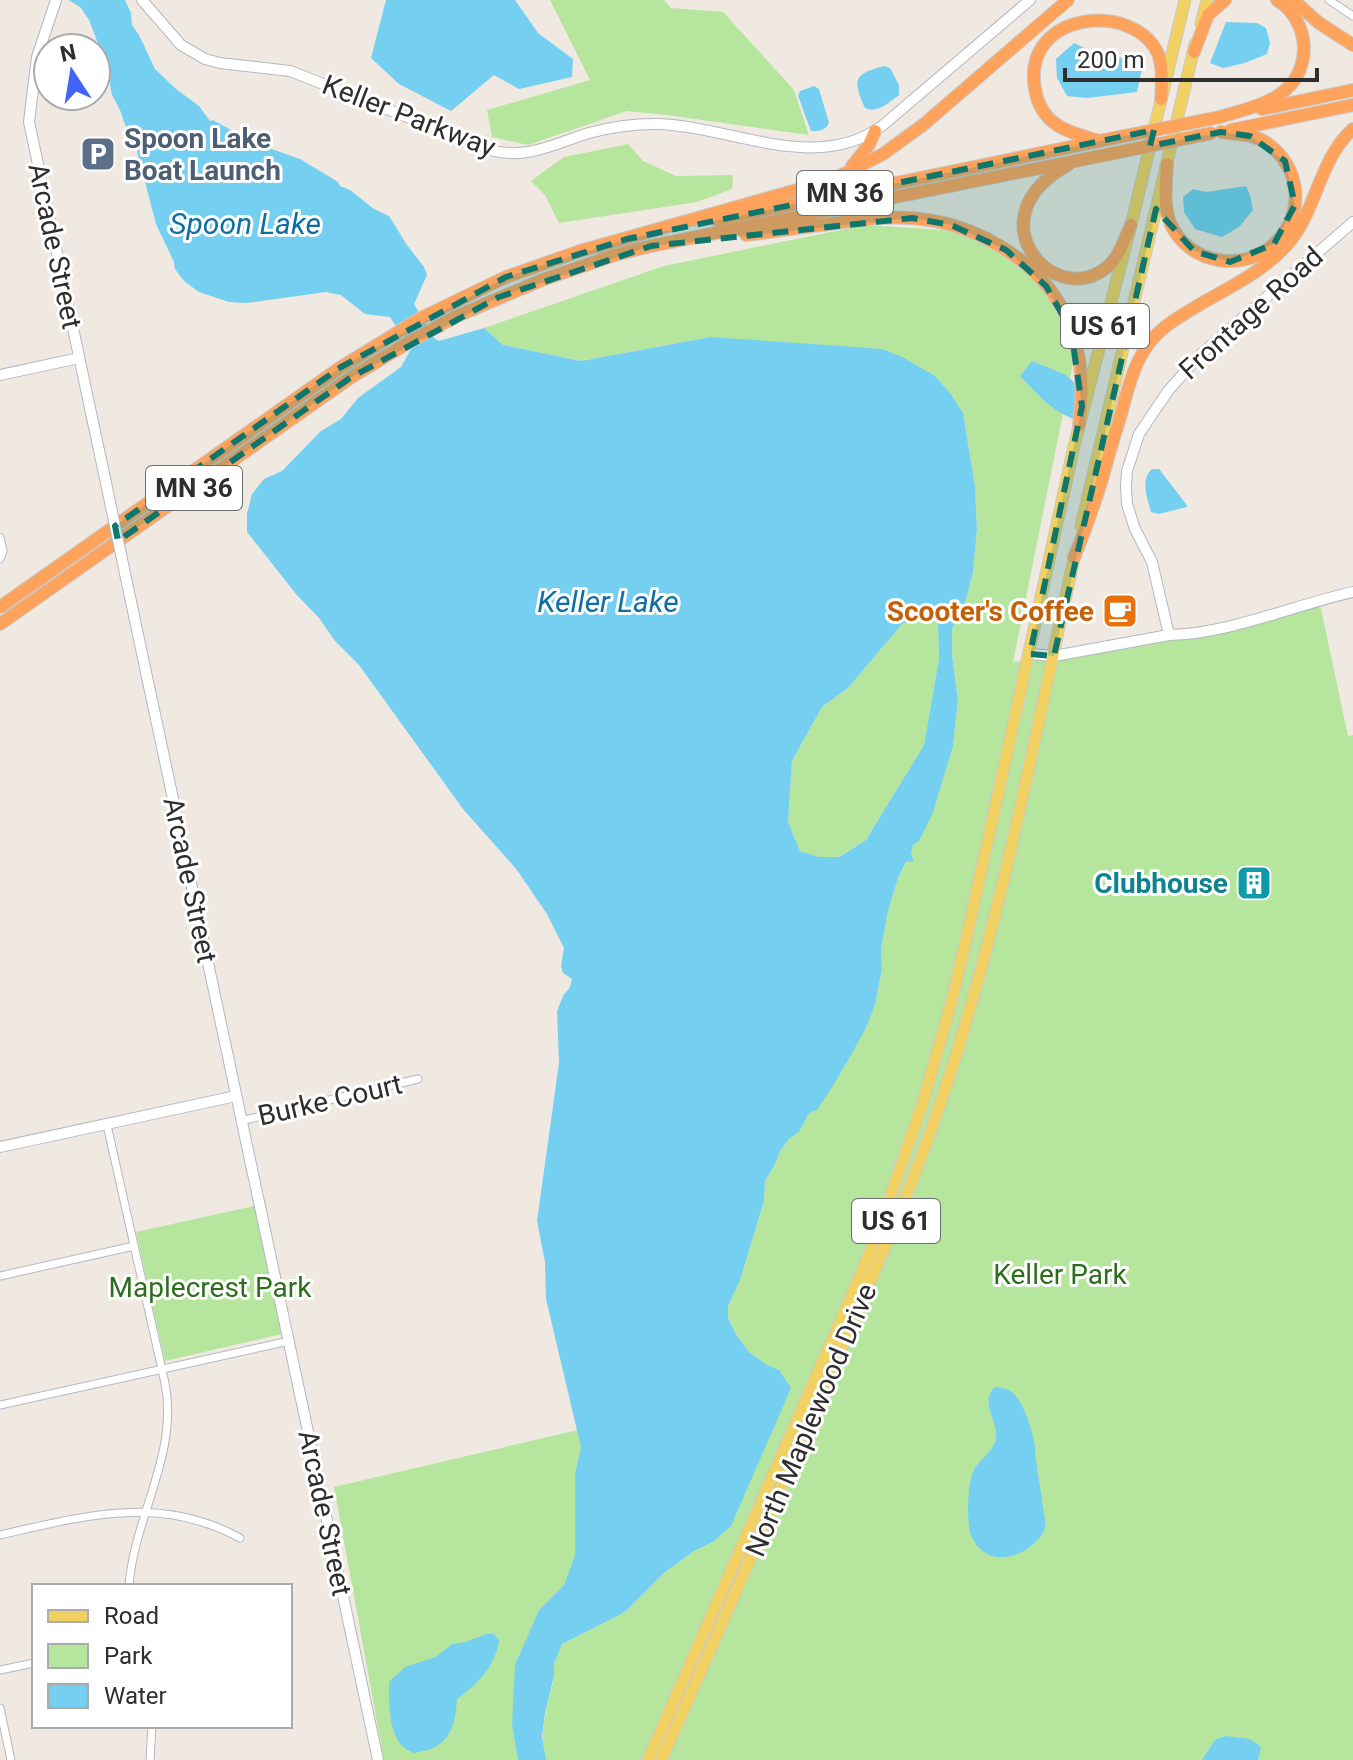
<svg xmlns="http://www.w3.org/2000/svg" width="1353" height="1760" viewBox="0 0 1353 1760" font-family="Roboto,sans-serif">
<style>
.green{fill:#b6e59e}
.water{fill:#75cff0;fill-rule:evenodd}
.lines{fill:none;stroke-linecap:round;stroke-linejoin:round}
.street-casing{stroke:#b4b7c1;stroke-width:9}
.secondary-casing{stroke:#b4b7c1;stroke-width:12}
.primary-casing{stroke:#c9c9c9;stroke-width:13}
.highway-casing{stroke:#c9c9c9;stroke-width:14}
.street{stroke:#fff;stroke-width:7}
.secondary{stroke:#fff;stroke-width:10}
.primary{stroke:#f2d163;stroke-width:11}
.highway{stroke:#ffa35c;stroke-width:12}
.secondary-bridge-casing{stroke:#b4b7c1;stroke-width:12;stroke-linecap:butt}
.highway-bridge-casing{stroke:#c9c9c9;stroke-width:14;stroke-linecap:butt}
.secondary-bridge{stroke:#fff;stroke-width:10}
.highway-bridge{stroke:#ffa35c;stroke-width:12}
.marked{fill:#0f766e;fill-opacity:0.2;stroke:#0f766e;stroke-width:6;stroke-dasharray:16 10;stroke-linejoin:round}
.labels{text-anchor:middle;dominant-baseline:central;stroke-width:6;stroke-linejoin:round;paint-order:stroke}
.shield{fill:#fff;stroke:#6d6d6d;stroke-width:2}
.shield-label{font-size:26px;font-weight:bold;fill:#2e2e2e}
.street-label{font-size:28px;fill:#2e2e2e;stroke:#fff}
.service-label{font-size:28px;font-weight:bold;fill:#4e5e75;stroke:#fff;text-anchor:start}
.food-label{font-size:28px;font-weight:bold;fill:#c56008;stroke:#fff;text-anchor:end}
.culture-label{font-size:28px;font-weight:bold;fill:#0d838f;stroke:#fff;text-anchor:end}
.park-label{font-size:28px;fill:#2c6e1b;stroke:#fff}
.water-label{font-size:30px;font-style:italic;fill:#0d6fa3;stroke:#fff}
</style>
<rect width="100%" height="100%" fill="#efe9e1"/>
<path class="green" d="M550,0H664L671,8L723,12L794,90L809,135L667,115L627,111L528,145L492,137L487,110L590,80Z
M628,144L643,161L676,176L733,175L732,189L697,202L559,223L545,195L531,181L564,157Z
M865,225L974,232L1053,293L1076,349L1013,662L1093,654L1320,604L1348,736L1353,735V1760H546C538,1734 547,1708 553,1682C554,1675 553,1669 555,1662C556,1656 560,1650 562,1644L625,1612L665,1572L694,1551L713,1542L779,1370L767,1365L749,1352L737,1336L728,1318V1306L740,1280L764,1201L765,1181L774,1166L780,1151L789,1139L799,1132L804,1120L857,1044L875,1005L882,969L881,949L888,911L898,878L911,854L913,845L944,773L953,746L958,701L952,654V629L964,607L973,572L977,529L975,486L963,413L951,394L935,376L711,337L581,361L503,345L484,328L664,266Z
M925,616L938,622L939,659L924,745L866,840L838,857H819L800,851L788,822L792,761L822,707L848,688L902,624Z
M254,1206L282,1334L165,1361L136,1232Z
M578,1430L581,1447L575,1474V1555L564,1585L539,1610L512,1725L518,1760H384L334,1487Z"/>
<path class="water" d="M69,0H125L131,13L132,25L139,35L155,69L176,89L199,106L210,121L213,120L252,142L300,159L338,182L340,186L350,190L374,209L389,216L407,245L424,267L427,275L414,304L434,338L439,341L484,328L503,345L581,361L711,337L882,349L902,357L935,376L951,394L963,413L975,486L977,529L973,572L964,607L952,629V654L958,701L953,746L932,815L919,841L913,845L911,854L914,861L906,862L898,878L888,911L881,949L882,969L875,1005L865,1030L836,1081L817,1110L809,1113L799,1132L789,1139L780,1151L774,1166L765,1181L764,1201L740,1280L728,1306V1318L737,1336L749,1352L767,1365L779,1370L791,1388L731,1526L713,1542L694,1551L665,1572L625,1612L562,1644L554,1664V1676L545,1713L542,1737L546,1760H518L512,1725L515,1665L539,1610L564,1585L575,1555V1474L581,1447L546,1299L545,1262L537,1221L559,1063L557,1011L563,996L570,987L572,979L563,973L561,966L564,948L547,914L517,870L463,809L359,665L335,641L319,618L296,594L247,532V514L252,494L264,479L282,471L321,431L341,419L358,398L401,367L411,349L390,317L365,314L341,295L326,292L246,303L229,302L199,292L184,281L175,269L174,262L156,224L133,136H129L120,110L112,95L106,64L89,20L81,8ZM925,616L938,622L939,659L924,745L866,840L839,857H819L800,851L788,822L792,761L822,707L848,688L902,624Z
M386,0H515L538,33L573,59L572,77L519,89L494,75L451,111L399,84L371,58Z
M1226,22L1257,23L1266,28L1270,43L1267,54L1245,63L1223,68L1210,63Z
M1074,43L1097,54L1138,60L1142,69L1137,92L1087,98L1067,96L1057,78L1056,59Z
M884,66L890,68L899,85V95C889,102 878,114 865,108C852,79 854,74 884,66Z
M814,86L819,89L829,123C825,131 819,131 811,131L798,96L800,91Z
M1246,186L1250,195L1253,210L1239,227L1222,237L1195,229L1184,212L1183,197L1193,189L1206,192Z
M1032,361L1066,375L1081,389L1074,419C1051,411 1037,393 1020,376Z
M1152,469H1159L1186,504L1187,507L1159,514L1151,512C1147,497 1140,480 1152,469Z
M995,1387C1001,1388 1008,1388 1012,1392C1023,1400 1034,1434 1035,1447C1036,1468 1041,1488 1043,1508C1044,1514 1046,1521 1045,1526C1044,1535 1037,1541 1031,1546C1010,1563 982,1562 971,1535C968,1526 968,1513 968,1504C969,1492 969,1479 975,1468C981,1458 994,1451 996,1438C998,1420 979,1402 995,1387Z
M486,1634H494L499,1641C495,1666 478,1684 457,1699C455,1730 448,1749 413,1753C410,1751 405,1749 402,1746C388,1729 389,1702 389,1682L405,1667L436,1657L452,1644L466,1642Z
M1225,1736L1250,1739L1261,1747L1258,1760H1202L1215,1740Z"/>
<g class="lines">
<defs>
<path id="street" d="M1329,0L1353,16
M0,537L3,551L0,559
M241,1121L418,1079
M107,1125L165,1383C179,1454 134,1517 129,1586
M0,1276L134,1246
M0,1405L289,1341
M0,1535C84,1516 159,1494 240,1538
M0,1670L34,1663
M0,1708L11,1760
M150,1760L152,1726"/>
<path id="secondary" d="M56,0L37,57L29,122L106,483
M142,0L181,45L205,59L220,63L290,71L494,151C529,159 556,143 589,133C611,127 633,124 655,124C730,125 814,175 882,126L1030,0
M0,375L79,358
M127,583L378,1760
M1169,635L1152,562L1135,529L1127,504L1126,487L1127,471L1139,434L1168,391L1200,355L1353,222
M1030,654L1054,656L1169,635C1229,634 1294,605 1353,592
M0,1147L236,1096"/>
<path id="primary" d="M1201,24L1207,0
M1081,526L1195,44
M648,1760L855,1288L877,1235L923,1102L952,1000L968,931L1074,446L1131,225L1185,0
M661,1760C721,1627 779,1493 837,1358C873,1273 912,1189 941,1101C1002,922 1034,735 1076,550"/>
<path id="highway" d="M1293,0L1319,23L1353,45
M1194,52L1208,15L1225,0
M1262,109L1353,90
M1220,117C1239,111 1263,106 1279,95C1314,72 1311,21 1277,0
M1231,130L1353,105
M1096,140C1065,131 1041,124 1035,89C1021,10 1137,0 1159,56C1163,70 1162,85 1161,99
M1167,164C1166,184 1163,206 1171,225C1190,264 1243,273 1274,244C1305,216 1302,168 1268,144C1255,134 1237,134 1221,132
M1068,165C972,217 1053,310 1106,268C1119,258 1124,240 1131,225
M852,166L869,145L875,131
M717,220L1114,138
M746,235C776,231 806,227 836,223C861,220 885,216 909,218C970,221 1036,257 1064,312C1082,347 1084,387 1079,425
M1074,558C1084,533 1093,508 1101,483C1107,461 1113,440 1120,418C1129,385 1136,349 1165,327C1205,296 1259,280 1291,240C1317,207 1320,158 1353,129
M0,607L341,367L421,318L506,277L580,251L818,184L844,174L883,154L923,125L1068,0
M0,624L350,378L416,338L457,316L542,280L615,255L651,246L1110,154"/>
</defs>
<use href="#street" class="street-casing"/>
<use href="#secondary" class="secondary-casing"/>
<use href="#primary" class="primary-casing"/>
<use href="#highway" class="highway-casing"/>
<use href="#street" class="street"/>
<use href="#secondary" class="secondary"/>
<use href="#primary" class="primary"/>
<use href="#highway" class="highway"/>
<defs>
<path id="secondary-bridge" d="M106,483L127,583"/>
<path id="highway-bridge" d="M1114,138L1220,117
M1110,154L1212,133"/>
</defs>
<use href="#secondary-bridge" class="secondary-bridge-casing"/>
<use href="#highway-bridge" class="highway-bridge-casing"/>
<use href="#secondary-bridge" class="secondary-bridge"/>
<use href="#highway-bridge" class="highway-bridge"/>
</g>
<path class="marked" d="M1154,130L1150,146L1221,132L1250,136L1285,161L1295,205L1274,244L1230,262L1194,251L1156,209L1054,656L1030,654L1082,406L1071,330L1046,286L1006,250L951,225L912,218L651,246L499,297L350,378L118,541L115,526L341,367L506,277L627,239Z"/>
<defs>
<symbol id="parking-square" viewBox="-11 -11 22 22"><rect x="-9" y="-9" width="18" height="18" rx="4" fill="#5c6f8a" stroke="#fff"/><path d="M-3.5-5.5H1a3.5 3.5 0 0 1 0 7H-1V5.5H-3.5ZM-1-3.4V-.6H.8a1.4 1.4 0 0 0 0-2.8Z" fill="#fff"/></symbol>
<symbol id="cafe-square" viewBox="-11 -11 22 22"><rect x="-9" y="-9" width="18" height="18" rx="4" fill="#e8710a" stroke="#fff"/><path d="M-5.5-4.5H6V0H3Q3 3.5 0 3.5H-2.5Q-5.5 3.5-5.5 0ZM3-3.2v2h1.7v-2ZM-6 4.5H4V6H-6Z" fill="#fff"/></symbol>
<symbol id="building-square" viewBox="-11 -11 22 22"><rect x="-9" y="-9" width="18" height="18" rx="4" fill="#0f9aa8" stroke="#fff"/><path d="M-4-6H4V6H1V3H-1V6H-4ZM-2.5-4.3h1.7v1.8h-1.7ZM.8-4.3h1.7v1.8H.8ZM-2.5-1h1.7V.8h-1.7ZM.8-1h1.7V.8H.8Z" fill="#fff"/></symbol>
</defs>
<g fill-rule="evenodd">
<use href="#parking-square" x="78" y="134" width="40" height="40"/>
<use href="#cafe-square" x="1100" y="591" width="40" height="40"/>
<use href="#building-square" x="1234" y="863" width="40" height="40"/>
</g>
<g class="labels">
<g class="shield">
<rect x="797" y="171" width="96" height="44" rx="6"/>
<rect x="1061" y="304" width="88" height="44" rx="6"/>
<rect x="146" y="466" width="96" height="44" rx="6"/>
<rect x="852" y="1199" width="88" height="44" rx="6"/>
</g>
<g class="shield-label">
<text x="845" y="193">MN 36</text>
<text x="1105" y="326">US 61</text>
<text x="194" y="488">MN 36</text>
<text x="896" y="1221">US 61</text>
</g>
<g class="street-label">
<text transform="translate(409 116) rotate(21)">Keller Parkway</text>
<text transform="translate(55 246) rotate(78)">Arcade Street</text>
<text transform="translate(1251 313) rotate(-42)">Frontage Road</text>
<text transform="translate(190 880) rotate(78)">Arcade Street</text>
<text transform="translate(330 1100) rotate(-13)">Burke Court</text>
<text transform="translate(811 1420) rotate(-67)">North Maplewood Drive</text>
<text transform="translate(325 1513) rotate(78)">Arcade Street</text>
</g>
<g class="service-label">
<text x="124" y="138">Spoon Lake<tspan x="124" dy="32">Boat Launch</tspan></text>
</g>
<g class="food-label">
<text x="1094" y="611">Scooter's Coffee</text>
</g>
<g class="culture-label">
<text x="1228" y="883">Clubhouse</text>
</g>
<g class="park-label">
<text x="1060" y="1274">Keller Park</text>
<text x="210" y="1287">Maplecrest Park</text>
</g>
<g class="water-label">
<text x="245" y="223">Spoon Lake</text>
<text x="608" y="601">Keller Lake</text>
</g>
</g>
<rect x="32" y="1584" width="260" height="144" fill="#ffffff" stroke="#ababab" stroke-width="2"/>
<rect x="48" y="1610" width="40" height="12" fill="#f2d163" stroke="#ababab" stroke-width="2"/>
<text x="104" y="1624" font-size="24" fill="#2e2e2e">Road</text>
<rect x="48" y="1644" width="40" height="24" fill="#b6e59e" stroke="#ababab" stroke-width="2"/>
<text x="104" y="1664" font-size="24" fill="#2e2e2e">Park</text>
<rect x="48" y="1684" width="40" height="24" fill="#75cff0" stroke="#ababab" stroke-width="2"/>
<text x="104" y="1704" font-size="24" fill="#2e2e2e">Water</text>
<g transform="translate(72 72) rotate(348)"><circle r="38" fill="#ffffff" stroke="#ababab" stroke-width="2"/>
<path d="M0-6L14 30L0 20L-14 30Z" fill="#4264fb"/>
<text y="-12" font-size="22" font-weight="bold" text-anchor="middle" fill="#2e2e2e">N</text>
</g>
<path d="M1065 68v12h252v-12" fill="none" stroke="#2e2e2e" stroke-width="4"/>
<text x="1077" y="68" font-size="24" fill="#2e2e2e" stroke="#ffffff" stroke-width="6" paint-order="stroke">200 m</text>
</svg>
